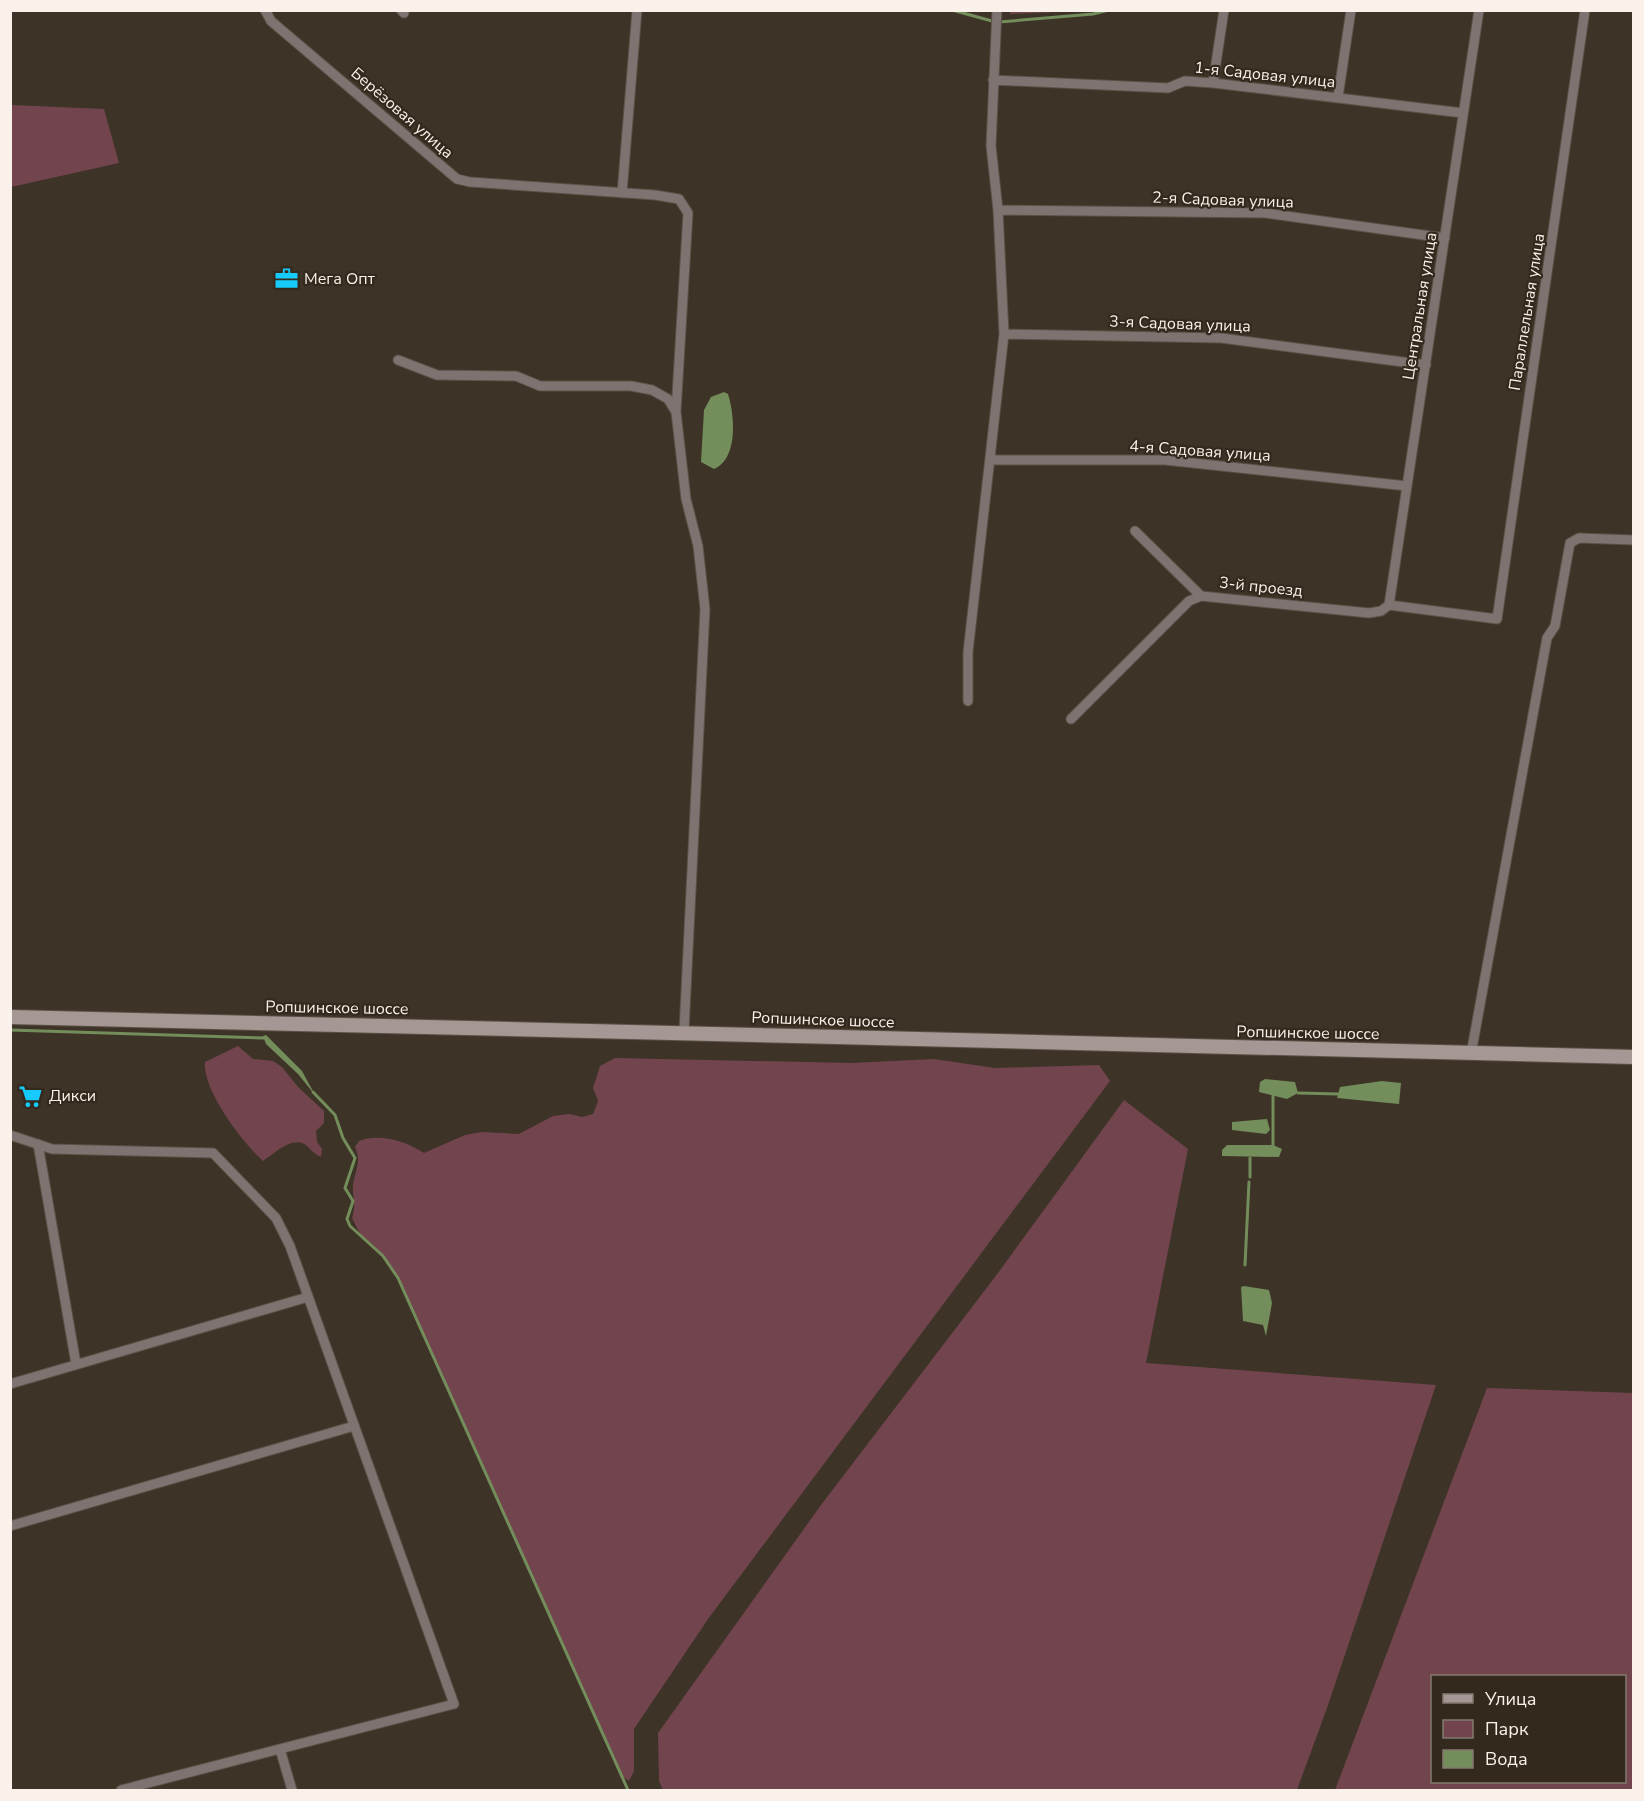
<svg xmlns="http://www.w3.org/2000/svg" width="1644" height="1801" viewBox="0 0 1644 1801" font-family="'Nunito Sans',sans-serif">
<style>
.green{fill:#72454e;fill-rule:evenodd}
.water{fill:#738e5b}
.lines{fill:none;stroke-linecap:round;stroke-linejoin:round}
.stream{stroke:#738e5b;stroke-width:3}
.street-casing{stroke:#5c5146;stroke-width:11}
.secondary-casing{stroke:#5c5146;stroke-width:16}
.street{stroke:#7d7472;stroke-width:9}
.secondary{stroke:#a59793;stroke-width:14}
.labels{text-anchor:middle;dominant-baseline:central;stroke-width:4.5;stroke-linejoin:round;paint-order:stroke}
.street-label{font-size:16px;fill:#f9f1ea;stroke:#34291d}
.poi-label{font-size:16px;fill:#f9f1ea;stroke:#34291d;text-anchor:start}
</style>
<rect width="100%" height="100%" fill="#3e3327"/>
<path class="green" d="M1010,11V10L1082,11L1010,14Z
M11,105L104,109L119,163L11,187Z
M238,1046L253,1059L273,1061L282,1067L298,1087L324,1111V1123L316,1131L317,1142L322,1149L321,1157C312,1154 309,1145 302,1143C288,1139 273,1155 263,1161C242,1142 202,1089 205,1062Z
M615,1058L851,1063L934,1059L995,1068L1099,1065L1110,1081L708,1619L634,1729V1771L629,1781L622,1776L398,1278L383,1256L361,1236L352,1218C357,1203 352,1198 353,1185C355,1170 362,1162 355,1147L359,1141C380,1133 405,1141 424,1153L465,1135L482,1132L519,1134L553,1116L569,1114L582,1117L593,1114L598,1101L593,1088L600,1066Z
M1124,1100L1188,1149L1146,1363L1436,1385L1327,1708L1297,1790H663L659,1781L658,1733L821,1505L998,1273Z
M1487,1388L1633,1393V1790H1335ZM1432,1676H1624V1782H1432Z"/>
<path class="water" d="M724,392L728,394C735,416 738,459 714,469L701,462L704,410L711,397Z
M266,1035L302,1071L315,1095L298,1074L266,1044L263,1036Z
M1265,1079L1295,1082L1298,1093L1287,1099L1259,1092L1260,1082Z
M1382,1081L1401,1083L1399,1104L1337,1098L1340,1087Z
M1267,1119L1270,1130L1266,1134L1232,1130V1122Z
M1227,1145H1273L1282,1149L1279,1157L1222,1156V1150Z
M1244,1286L1269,1290L1272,1303L1266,1336L1263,1325L1243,1321L1241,1287Z"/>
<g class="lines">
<path class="stream" d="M952,10L992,21
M999,22L1093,14L1109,10
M10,1030L265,1038
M313,1092L335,1115L343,1138L355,1158L345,1188L353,1201L347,1219L350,1226L383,1256L398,1278L628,1790
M1298,1093L1338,1094
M1273,1096V1145
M1250,1177V1158
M1245,1265L1249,1182"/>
<defs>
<path id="street" d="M265,10L271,21L457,179L470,182L655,195L679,199L688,213L676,412L686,499L698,546L705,609L684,1031
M401,10L404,13
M993,80L1168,88L1185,81L1213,83L1463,113
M1213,83L1224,10
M1338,97L1351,10
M622,193L637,10
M998,210L1265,213L1445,238
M1004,334L1221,338L1426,365
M398,360L437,375L516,376L540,386H631L652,390L668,399L676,412
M991,458L995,460H1165L1407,486
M1135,531L1201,596
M1389,605L1497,619L1585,10
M1389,605L1479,10
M968,701V652L1004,334L998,210L991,146L997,10
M1071,719L1189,601L1201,596L1369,613L1381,611L1389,605
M1471,1054L1547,638L1555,626L1570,543L1579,538L1634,540
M10,1135L52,1149L213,1153L276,1218L290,1246L454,1704L121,1790
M38,1144L76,1364
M10,1384L308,1297
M10,1526L354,1426
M280,1749L292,1790"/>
<path id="secondary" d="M10,1017C552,1030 1092,1043 1634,1057"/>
</defs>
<use href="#street" class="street-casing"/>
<use href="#secondary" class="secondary-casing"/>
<use href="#street" class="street"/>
<use href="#secondary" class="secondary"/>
</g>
<defs>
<symbol id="office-bare" viewBox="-9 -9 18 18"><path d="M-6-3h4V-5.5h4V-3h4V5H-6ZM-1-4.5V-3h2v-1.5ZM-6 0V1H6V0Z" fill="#16cafb" stroke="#34291d" stroke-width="2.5" paint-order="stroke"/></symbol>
<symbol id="supermarket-bare" viewBox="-9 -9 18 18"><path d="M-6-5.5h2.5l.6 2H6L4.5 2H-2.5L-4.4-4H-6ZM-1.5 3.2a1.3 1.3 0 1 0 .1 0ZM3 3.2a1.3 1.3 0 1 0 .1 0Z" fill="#16cafb" stroke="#34291d" stroke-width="2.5" paint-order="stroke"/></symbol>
</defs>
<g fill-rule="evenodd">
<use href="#office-bare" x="270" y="262" width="33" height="33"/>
<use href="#supermarket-bare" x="14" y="1080" width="33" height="33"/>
</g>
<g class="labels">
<g class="street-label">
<text transform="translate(1265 75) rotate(6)">1-я Садовая улица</text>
<text transform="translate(402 113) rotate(41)">Берёзовая улица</text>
<text transform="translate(1223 200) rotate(2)">2-я Садовая улица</text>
<text transform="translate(1420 306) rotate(-81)">Центральная улица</text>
<text transform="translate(1527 312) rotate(-81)">Параллельная улица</text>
<text transform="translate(1180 324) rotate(2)">3-я Садовая улица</text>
<text transform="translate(1200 451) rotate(4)">4-я Садовая улица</text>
<text transform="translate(1261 587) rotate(6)">3-й проезд</text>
<text transform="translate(337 1008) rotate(1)">Ропшинское шоссе</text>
<text transform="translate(823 1020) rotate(2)">Ропшинское шоссе</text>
<text transform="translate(1308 1033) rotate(1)">Ропшинское шоссе</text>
</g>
<g class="poi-label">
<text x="304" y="279">Мега Опт</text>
<text x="49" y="1096">Дикси</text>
</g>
</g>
<rect width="1644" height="1801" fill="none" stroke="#f9f1ea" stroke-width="24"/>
<rect x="1431" y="1675" width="195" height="108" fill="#34291d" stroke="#83796f" stroke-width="1.5"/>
<rect x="1443" y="1694" width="30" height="9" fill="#a59793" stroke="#83796f" stroke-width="1.5"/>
<text x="1485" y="1705" font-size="18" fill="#f9f1ea">Улица</text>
<rect x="1443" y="1720" width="30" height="18" fill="#72454e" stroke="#83796f" stroke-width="1.5"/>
<text x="1485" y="1735" font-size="18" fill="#f9f1ea">Парк</text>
<rect x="1443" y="1750" width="30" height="18" fill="#738e5b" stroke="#83796f" stroke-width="1.5"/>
<text x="1485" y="1765" font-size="18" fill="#f9f1ea">Вода</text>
</svg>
